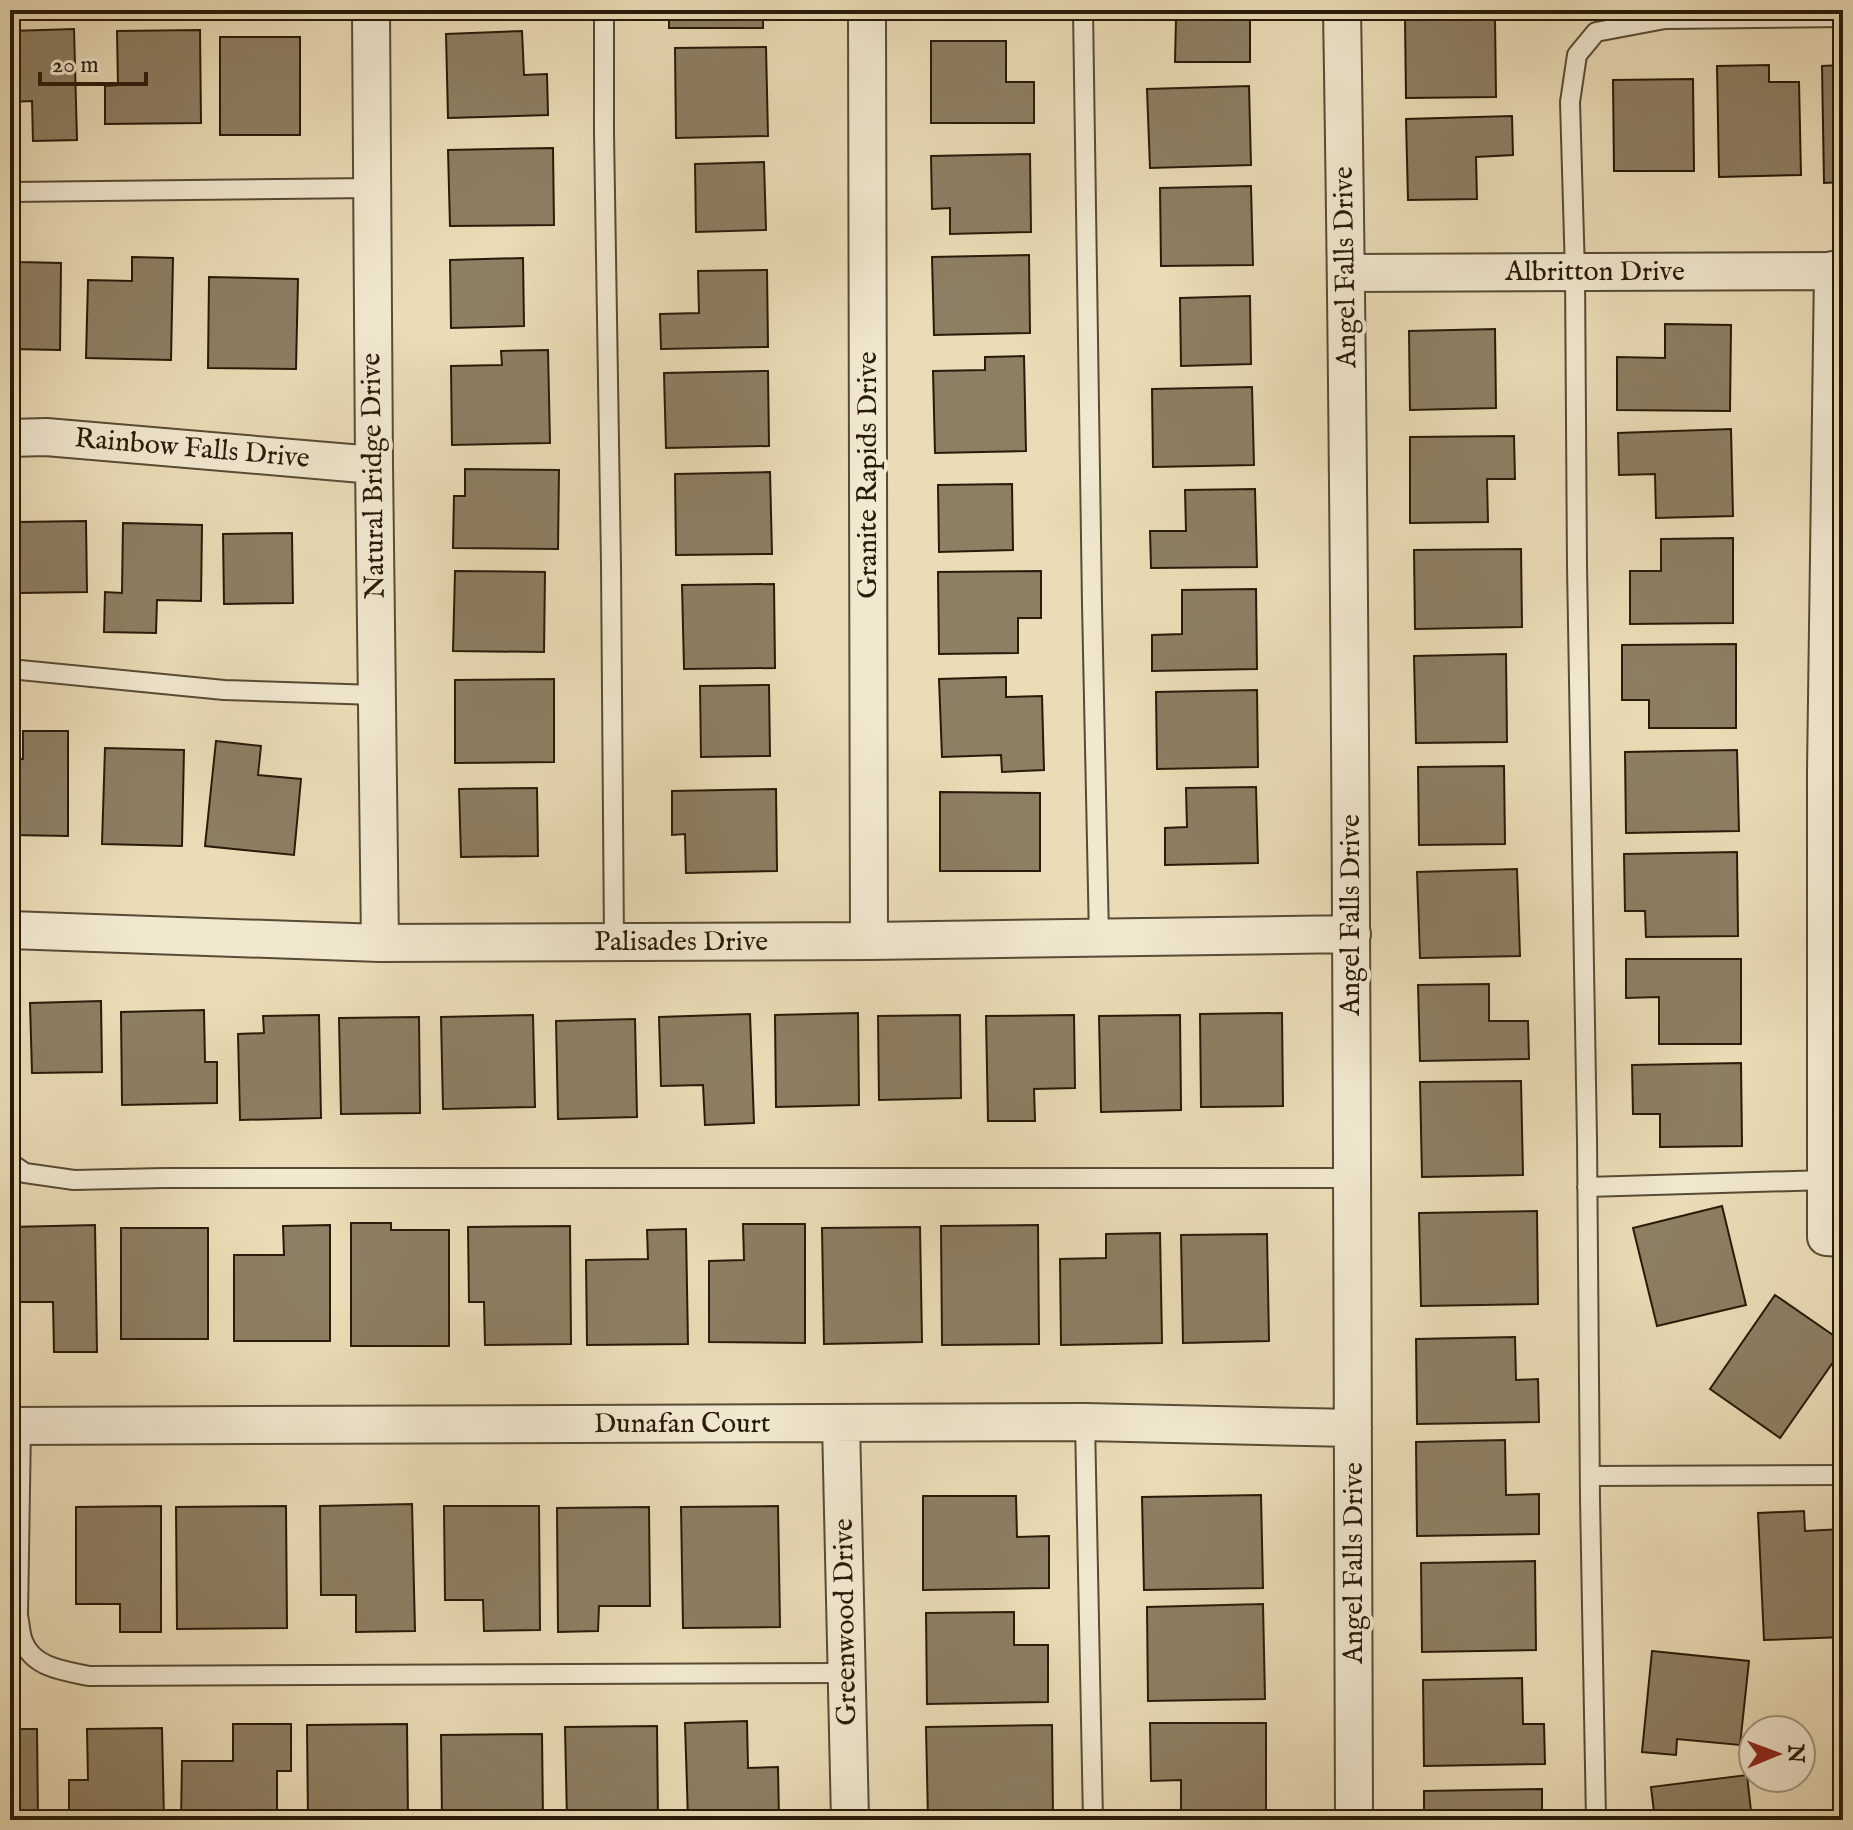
<svg xmlns="http://www.w3.org/2000/svg" width="1853" height="1830" viewBox="0 0 1853 1830" font-family="'IM FELL English',serif">
<style>
.building{fill:#8d7f63;stroke:#281b0a;stroke-width:2}
.lines{fill:none;stroke-linecap:round;stroke-linejoin:round}
.service-casing{stroke:#584b35;stroke-width:22}
.minor-casing{stroke:#584b35;stroke-width:40}
.service{stroke:#f1e8d0;stroke-width:18}
.minor{stroke:#f1e8d0;stroke-width:36}
.labels{text-anchor:middle;dominant-baseline:central;stroke-width:8;stroke-linejoin:round;paint-order:stroke}
.street-label{font-size:28px;fill:#281b0a;stroke:#f1e8d0}
</style>
<rect width="100%" height="100%" fill="#eadcb6"/>
<filter id="stains"><feTurbulence type="fractalNoise" baseFrequency=".0025" numOctaves="4"/><feColorMatrix values="0 0 0 0 .2 0 0 0 0 .09 0 0 0 0 .02 0 0 0 .5 -.17"/></filter>
<radialGradient id="worn" r=".72"><stop offset=".6" stop-color="#630" stop-opacity="0"/><stop offset="1" stop-color="#630" stop-opacity=".3"/></radialGradient>
<path class="building" d="M669,10H763V28H669Z
M1145,10H1250V62H1175L1176,18L1145,17Z
M1495,17L1496,97L1406,98L1405,18Z
M74,29L77,140L33,141L32,101L10,102V31Z
M200,30L201,123L105,124V86L118,85L117,31Z
M522,31L524,75L547,74L548,115L448,118L446,34Z
M220,37H300V135H220Z
M931,41H1006V82H1034V123H931Z
M766,47L768,136L676,138L675,48Z
M1769,65V82H1799L1801,175L1719,177L1717,66Z
M1843,65V182L1824,183L1822,66Z
M1693,79L1694,171H1614L1613,80Z
M1249,86L1251,165L1150,168L1147,89Z
M1512,116L1513,155L1476,157L1477,199L1408,200L1406,119Z
M553,148L554,225L450,226L448,150Z
M1030,154L1031,232L950,234V208L932,209L931,156Z
M764,162L766,230L696,232L695,164Z
M1251,186L1253,265L1161,266L1160,188Z
M10,245H20V262L61,263L60,350L10,349Z
M1029,255L1030,333L934,335L932,257Z
M132,257L173,258L171,360L86,358L88,280L132,281Z
M523,258L524,326L451,328L450,260Z
M767,270L768,347L661,349L660,314L699,313L698,271Z
M209,277L298,279L296,369L208,368Z
M1250,296L1251,364L1181,366L1180,298Z
M1665,324L1731,325L1730,411L1617,410V357L1665,358Z
M1495,329L1496,408L1410,410L1409,331Z
M548,350L550,443L452,445L451,366L502,365L501,351Z
M1024,356L1026,451L935,453L933,371L985,370V357Z
M768,371L769,446L666,448L664,373Z
M1252,387L1254,465L1153,467L1152,389Z
M1731,429L1733,516L1656,518L1655,474L1619,475L1618,433Z
M1514,436L1515,479H1487L1488,522L1410,523V437Z
M465,469L559,470L558,549L453,548L454,496H465Z
M770,472L772,554L676,555L675,474Z
M1012,484L1013,550L939,552L938,485Z
M1255,489L1257,567L1151,568L1150,531H1186L1185,490Z
M86,521L87,592L19,593L18,522Z
M123,523L202,525L201,601L157,600L156,633L104,632L105,592L122,593Z
M292,533L293,603L224,604L223,534Z
M1733,538V623L1630,624V571H1661V539Z
M1521,549L1522,627L1415,629L1414,550Z
M455,571L545,572L544,652L453,651Z
M1041,571V618H1018V653L939,654L938,572Z
M774,584L775,668L684,669L682,585Z
M1256,589L1257,669L1152,671V635L1182,634V590Z
M1736,644V728H1649V700H1622V645Z
M1506,654L1507,742L1416,743L1414,656Z
M1006,677V697L1042,696L1044,770L1002,772L1001,755L942,757L939,679Z
M554,679V762L455,763V680Z
M769,685L770,756L701,757L700,686Z
M1257,690L1258,767L1157,769L1156,692Z
M23,731H68V836L10,835V759H23Z
M216,741L261,746L258,775L301,779L294,855L205,846Z
M105,748L184,750L182,846L102,844Z
M1737,750L1739,831L1626,833L1625,752Z
M1504,766L1505,844L1419,845L1418,767Z
M1256,787L1258,863L1165,865V828L1187,827L1186,788Z
M537,788L538,856L461,857L459,789Z
M776,789L777,871L686,873L685,834L672,835V791Z
M940,792L1040,793V871H940Z
M1737,852L1738,936L1646,937L1645,911H1625L1624,854Z
M1517,869L1520,956L1420,958L1417,872Z
M1626,959H1741V1044H1659V997L1626,998Z
M1489,984V1021H1528L1529,1059L1420,1061L1418,985Z
M101,1001L102,1072L32,1073L30,1003Z
M204,1010L205,1062H217V1103L122,1105L121,1012Z
M858,1013L859,1105L776,1107L775,1015Z
M1282,1013L1283,1106L1201,1107L1200,1014Z
M750,1014L754,1123L705,1125L703,1085L661,1086L659,1017Z
M319,1015L321,1118L240,1120L238,1034L264,1033L263,1016Z
M533,1015L535,1107L443,1109L441,1017Z
M960,1015L961,1098L879,1100L878,1016Z
M1074,1015L1075,1088L1034,1089L1035,1121H988L986,1016Z
M1180,1015L1181,1110L1101,1112L1099,1016Z
M419,1017L420,1113L341,1114L339,1018Z
M635,1019L637,1117L558,1119L556,1021Z
M1741,1063L1742,1146L1660,1147V1114H1633L1632,1065Z
M1521,1081L1523,1175L1422,1177L1420,1082Z
M1722,1206L1746,1305L1657,1326L1633,1228Z
M1537,1211L1538,1304L1421,1306L1419,1213Z
M351,1223H391V1230H449V1346H351Z
M743,1224H805V1343L709,1342V1261L744,1260Z
M95,1225L97,1352H54L53,1302H10V1227Z
M330,1225V1341H234V1255H284L283,1226Z
M1038,1225L1039,1344L942,1345L941,1226Z
M570,1226L571,1344L485,1345L484,1302H469L468,1227Z
M920,1227L922,1342L824,1344L822,1228Z
M121,1228H208V1339H121Z
M686,1229L688,1344L587,1345L586,1260L648,1259L647,1230Z
M1160,1233L1162,1343L1061,1345L1060,1259L1106,1258V1234Z
M1267,1234L1269,1341L1183,1343L1181,1235Z
M1775,1295L1843,1342V1348L1780,1438L1710,1389Z
M1515,1337L1516,1380L1538,1379L1539,1422L1417,1424L1416,1339Z
M1505,1440L1506,1495L1539,1494V1534L1417,1536L1416,1442Z
M1261,1495L1263,1588L1144,1590L1142,1497Z
M923,1496H1016L1017,1537L1049,1536V1588L923,1590Z
M412,1504L415,1631L356,1632V1595H321L320,1506Z
M161,1506V1632H120V1604H76V1507Z
M286,1506L287,1628L177,1629L176,1507Z
M444,1506H539L540,1630L484,1631L483,1600H445Z
M778,1506L780,1627L683,1628L681,1507Z
M649,1507L650,1606H599L598,1631L558,1632L557,1508Z
M1804,1511L1805,1531L1842,1529L1843,1637L1764,1640L1758,1513Z
M1535,1561L1536,1650L1422,1652L1421,1563Z
M1263,1604L1265,1699L1148,1701L1147,1607Z
M1014,1612V1645H1048V1702L927,1704L926,1613Z
M1652,1651L1749,1661L1740,1745L1677,1739L1676,1755L1642,1752Z
M1522,1678L1523,1724H1544L1545,1764L1424,1766L1423,1680Z
M747,1721L748,1768L778,1767L779,1820H688L685,1723Z
M1150,1723H1266V1812L1181,1813V1780L1151,1781Z
M233,1724H291V1771H277V1820H181L182,1761H233Z
M407,1724L408,1820H308L307,1725Z
M1052,1725L1053,1817L928,1820L926,1727Z
M657,1726L658,1820H567L565,1727Z
M162,1728L164,1820H69V1780H88L87,1729Z
M10,1729H37L38,1820H10Z
M542,1734L543,1820H442L441,1735Z
M1747,1775L1752,1820H1655L1651,1787Z
M1542,1789V1820H1424V1791Z"/>
<g class="lines">
<defs>
<path id="service" d="M604,10V132L611,566L614,942
M1083,10L1092,603L1099,938
M10,192L372,188
M10,669L224,690L376,695
M10,1163L25,1173L74,1180L164,1178H1352
M1587,1187L1826,1180
M1085,1422L1093,1820
M21,1426L18,1616C20,1624 20,1634 23,1641C33,1668 65,1671 89,1676L847,1673
M1590,1476L1843,1475
M1596,1820L1590,1499L1587,1139L1577,566L1575,272L1570,102L1577,55L1596,32L1665,19L1843,17"/>
<path id="minor" d="M371,10L374,465L380,943
M867,10L869,941
M1342,10C1352,613 1352,1217 1354,1820
M1833,270L1826,772V1237L1843,1238
M1347,273L1843,271
M10,438L46,437L374,465
M10,930L380,943L869,941L1352,934
M841,1423L850,1820
M10,1426L1085,1422L1353,1428"/>
</defs>
<use href="#service" class="service-casing"/>
<use href="#minor" class="minor-casing"/>
<use href="#service" class="service"/>
<use href="#minor" class="minor"/>
</g>
<g class="labels">
<g class="street-label">
<text transform="translate(1346 267) rotate(-91)">Angel Falls Drive</text>
<text x="1595" y="272">Albritton Drive</text>
<text transform="translate(192 449) rotate(5)">Rainbow Falls Drive</text>
<text transform="translate(868 475) rotate(-90)">Granite Rapids Drive</text>
<text transform="translate(374 476) rotate(-91)">Natural Bridge Drive</text>
<text transform="translate(1351 915) rotate(-90)">Angel Falls Drive</text>
<text x="681" y="942">Palisades Drive</text>
<text x="682" y="1424">Dunafan Court</text>
<text transform="translate(1354 1563) rotate(-90)">Angel Falls Drive</text>
<text transform="translate(846 1622) rotate(-91)">Greenwood Drive</text>
</g>
</g>
<rect width="1853" height="1830" fill="none" stroke="#eadcb6" stroke-width="40"/>
<rect x="12" y="12" width="1829" height="1806" fill="none" stroke="#281b0a" stroke-width="4"/>
<rect x="20" y="20" width="1813" height="1790" fill="none" stroke="#281b0a" stroke-width="2"/>
<g transform="translate(1777 1754) rotate(89)"><circle r="38" fill="#f1e8d0" stroke="#a19681" stroke-width="2"/>
<path d="M0-6L14 30L0 20L-14 30Z" fill="#8f2418"/>
<text y="-12" font-size="22" font-weight="bold" text-anchor="middle" fill="#281b0a">N</text>
</g>
<path d="M40 72v12h106v-12" fill="none" stroke="#281b0a" stroke-width="4"/>
<text x="52" y="72" font-size="24" fill="#281b0a" stroke="#f1e8d0" stroke-width="6" paint-order="stroke">20 m</text>
<rect width="100%" height="100%" filter="url(#stains)"/>
<rect width="100%" height="100%" fill="url(#worn)"/>
</svg>
